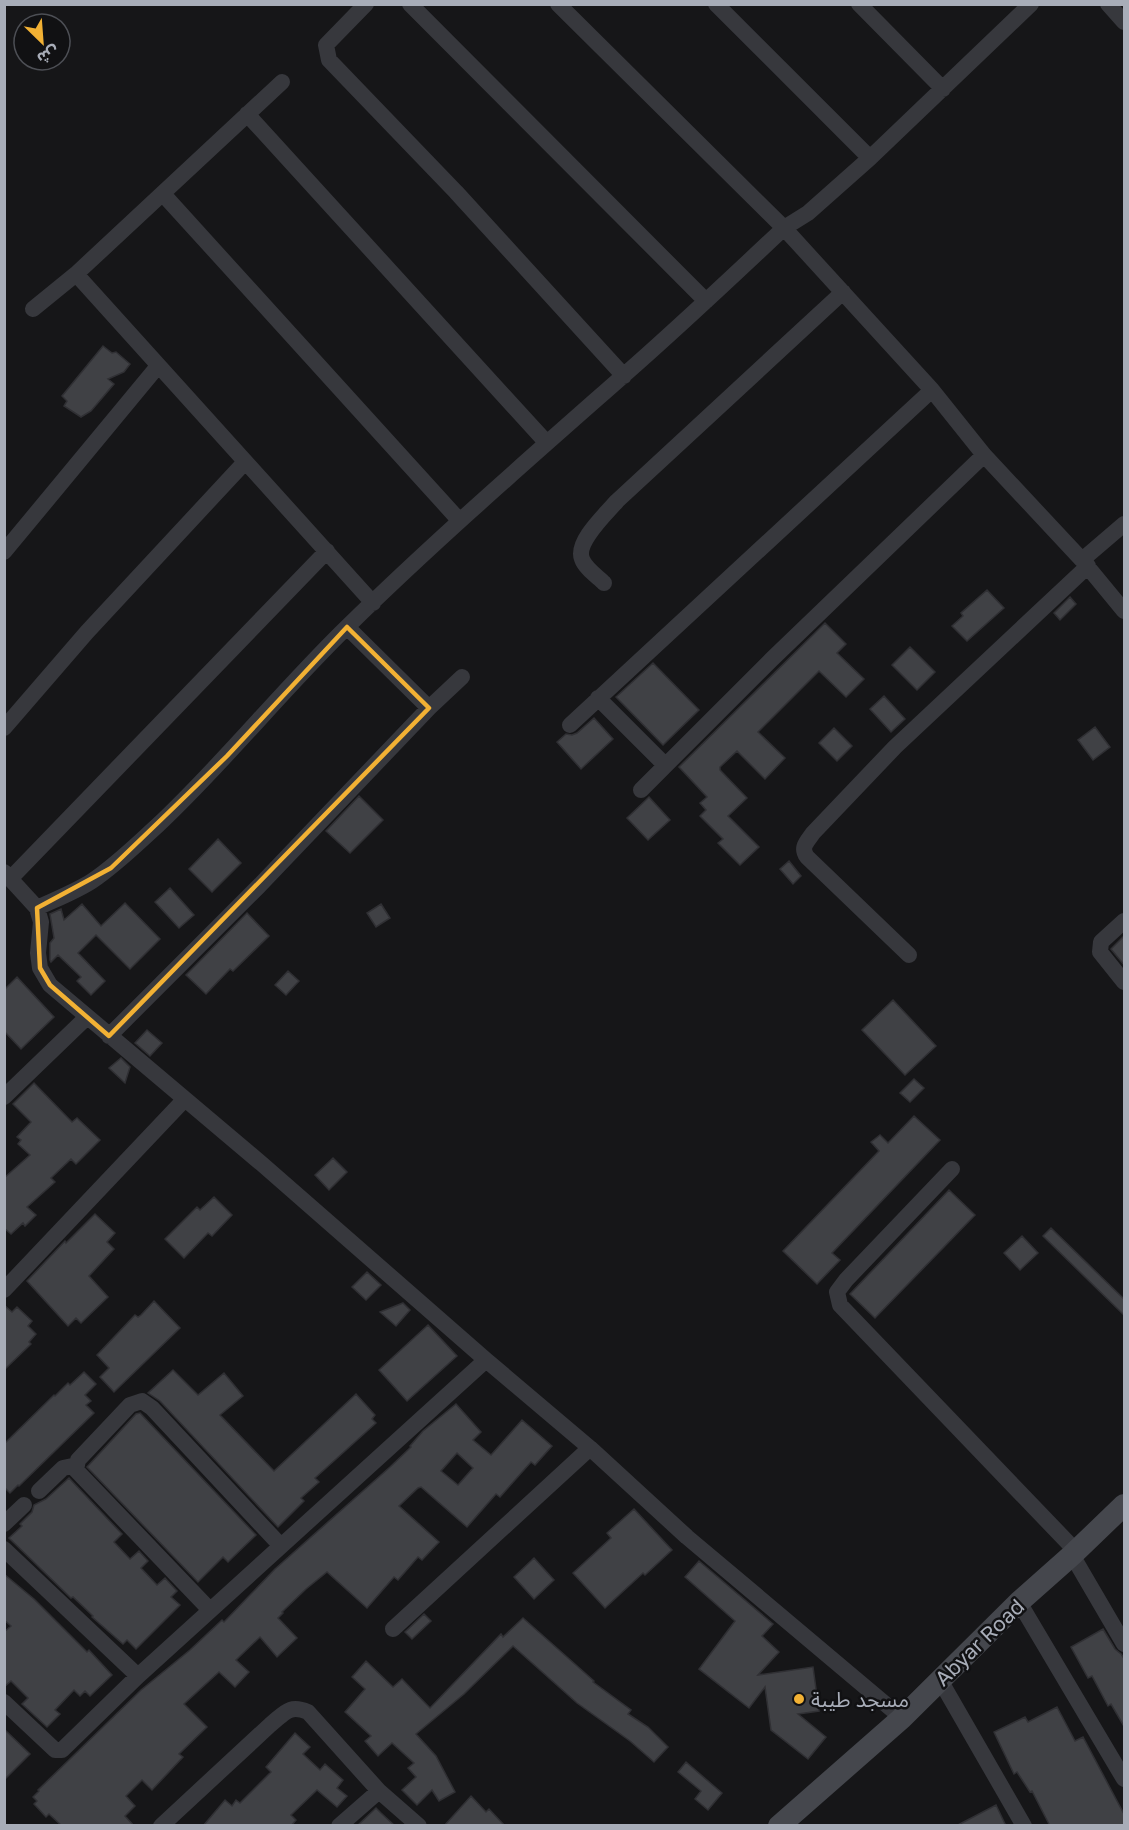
<svg xmlns="http://www.w3.org/2000/svg" width="1129" height="1830" viewBox="0 0 1129 1830" font-family="'Golos Text','Noto Sans Arabic',sans-serif">
<style>
.building{fill:#404145;stroke:#303034;stroke-width:1.5;fill-rule:evenodd}
.lines{fill:none;stroke-linecap:round;stroke-linejoin:round}
.minor{stroke:#37383d;stroke-width:16}
.secondary{stroke:#45474d;stroke-width:22}
.marked{fill:none;stroke:#f2b134;stroke-width:4.5;stroke-linejoin:round}
.poi-dot{fill:#f2b134;stroke:#111113;stroke-width:2}
.labels{text-anchor:middle;dominant-baseline:central;stroke-width:5;stroke-linejoin:round;paint-order:stroke}
.street-label{font-size:21px;fill:#a8adb8;stroke:#111113}
.poi-label{font-size:21px;fill:#a8adb8;stroke:#111113;text-anchor:start}
</style>
<rect width="100%" height="100%" fill="#161618"/>
<path class="building" d="M103,346L112,353L116,352L130,364L124,372L108,379L114,384L91,411L81,417L64,406L67,401L62,396Z
M987,590L1004,608L967,641L952,626L963,616L961,613Z
M1070,597L1076,604L1060,620L1054,613Z
M825,623L846,644L837,653L864,679L846,697L819,671L758,732L785,758L765,779L737,751L720,767V770L747,798L728,816L759,847L740,865L718,843L723,839L700,816L706,810L700,803L707,797L679,767Z
M910,647L935,672L917,690L892,665Z
M653,663L699,710L663,745L616,697Z
M884,696L905,719L891,732L870,709Z
M594,718L613,739L581,769L557,742L566,734L572,735L577,733Z
M1095,727L1110,747L1093,760L1078,740Z
M834,728L852,746L837,761L819,743Z
M359,796L383,820L350,853L326,831Z
M649,797L670,820L648,840L627,818Z
M218,839L241,863L212,892L189,869Z
M789,861L801,876L793,884L780,869Z
M170,888L194,915L179,928L155,902Z
M125,903L160,939L130,969L96,935L78,953L105,981L91,995L77,981L81,977L58,955L51,962L50,960V943L54,938L50,914L61,909L64,920L82,904L101,926Z
M381,904L390,918L376,927L367,913Z
M247,913L269,936L233,971L230,969L206,994L186,975Z
M1125,935V966L1111,949Z
M288,971L299,981L286,995L275,985Z
M17,977L54,1017L21,1049L4,1031V990Z
M893,1000L936,1046L905,1075L862,1030Z
M147,1030L162,1043L150,1056L135,1043Z
M121,1058L130,1067L125,1083L109,1068Z
M914,1079L924,1088L910,1102L900,1093Z
M34,1083L72,1122L77,1118L100,1140L76,1164L71,1159L51,1178L55,1182L27,1207L36,1215L25,1226L23,1223L11,1234L4,1228V1178L30,1155L18,1144L21,1140L17,1137L31,1122L13,1104Z
M914,1116L940,1140L832,1253L840,1260L817,1284L783,1251L879,1151L871,1142L880,1135L888,1143Z
M333,1158L347,1172L329,1190L315,1175Z
M949,1190L975,1215L875,1318L850,1294Z
M214,1197L232,1215L212,1236L208,1233L184,1258L165,1239L197,1207L200,1210Z
M95,1214L115,1233L107,1242L114,1249L89,1276L108,1297L81,1323L76,1318L68,1326L27,1281L65,1241L66,1243Z
M1051,1228L1125,1300V1316L1043,1236Z
M1022,1236L1038,1253L1020,1270L1004,1253Z
M367,1272L381,1285L366,1300L352,1287Z
M154,1301L180,1328L114,1392L100,1377L109,1368L97,1355L135,1315L138,1317L141,1315Z
M403,1303L410,1310L396,1326L380,1312Z
M4,1305L12,1312L17,1307L32,1321L28,1326L36,1334L29,1342L31,1344L4,1370Z
M428,1325L457,1356L407,1401L379,1370Z
M173,1370L198,1395L224,1373L243,1396L220,1415L274,1471L356,1394L375,1415L372,1419L376,1423L315,1478L319,1482L301,1498L304,1501L278,1527L160,1401L148,1393Z
M84,1372L96,1384L85,1395L91,1401L86,1405L94,1413L19,1486L18,1485L10,1493L4,1487V1444L54,1395L55,1396L68,1383L70,1385Z
M456,1404L481,1432L473,1440L491,1455L522,1420L552,1446L535,1465L531,1462L500,1497L496,1494L467,1527L421,1487L418,1488L399,1506L439,1542L422,1560L418,1557L398,1580L394,1577L367,1608L327,1572L306,1589L282,1612L283,1613L278,1618L297,1638L277,1657L260,1637L236,1660L249,1672L235,1687L219,1672L184,1704L207,1727L179,1754L183,1757L152,1790L142,1780L126,1796L135,1806L125,1816L134,1826H62L49,1814L46,1817L34,1804L37,1801L33,1797L39,1791L38,1790L141,1690L190,1650L222,1620L224,1622L275,1569L390,1467L411,1447L410,1446L423,1431ZM457,1453L473,1468L458,1485L441,1471Z
M140,1413L256,1535L228,1562L223,1557L198,1582L87,1467L136,1414Z
M69,1478L122,1534L114,1542L130,1559L139,1551L148,1561L141,1568L157,1585L165,1578L177,1591L171,1597L180,1605L136,1649L127,1640L123,1644L92,1617L93,1616L73,1597L71,1598L9,1538L22,1526L20,1524L32,1512L34,1505L46,1499Z
M634,1509L672,1550L645,1575L643,1573L605,1608L573,1573L611,1538L607,1533Z
M534,1558L554,1580L534,1599L514,1577Z
M699,1561L773,1624L762,1636L779,1652L758,1675L813,1667L819,1711L798,1714L826,1737L808,1759L771,1730L765,1687L749,1708L699,1669L735,1621L685,1577Z
M4,1574L34,1599L87,1652L89,1650L112,1675L90,1696L85,1691L80,1696L74,1690L55,1710L60,1714L47,1727L22,1704L28,1698L11,1681L4,1687V1632L11,1626L4,1620Z
M424,1614L431,1621L412,1639L405,1632Z
M523,1618L594,1681L593,1682L631,1710L628,1714L648,1727L668,1747L654,1762L630,1741L577,1703L513,1646L464,1694L416,1734L436,1756L455,1792L439,1801L432,1790L417,1805L402,1790L416,1777L408,1768L414,1763L392,1743L378,1756L365,1741L371,1736L345,1712L365,1689L352,1677L366,1661L393,1687L402,1679L430,1708L501,1634L503,1637Z
M1103,1629L1115,1649L1121,1654L1125,1660V1728L1111,1704L1108,1706L1092,1676L1088,1678L1071,1647Z
M1057,1707L1075,1741L1083,1737L1125,1816V1826H1050L1032,1791L1030,1792L1017,1772L1014,1774L994,1732L1025,1717L1028,1722Z
M4,1729L30,1754L4,1780Z
M295,1733L310,1747L303,1754L320,1770L325,1764L343,1780L337,1788L347,1796L337,1807L317,1790L291,1815L296,1820L291,1826H203L225,1800L232,1806L236,1800L240,1803L271,1772L266,1767Z
M686,1762L722,1793L708,1810L695,1799L701,1791L678,1772Z
M471,1796L486,1812L489,1809L505,1826H444Z
M996,1805L1006,1826H956Z
M376,1808L381,1813L395,1826H357Z"/>
<g class="lines">
<path class="minor" d="M366,4L326,45L329,60L456,192L624,376
M410,4L706,301
M716,4L870,158
M859,4L943,89
M1031,4L870,158L808,213L784,228L932,390L984,455L1082,560L1124,611
M1108,4L1124,22
M247,114L546,442
M163,194L459,520
M76,274L373,603
M33,309L76,274L282,82
M4,552L158,366
M1082,560L1124,524
M604,583C598,577 585,568 582,559C575,542 606,514 617,501L843,292
M347,627L429,708
M598,698L665,765
M570,725L932,390
M4,728L87,632L245,462
M641,790L772,659L984,455
M4,872L37,908L41,922L38,953L40,968L50,985L262,1164L486,1360L590,1448L687,1537L902,1718
M11,878L327,551
M37,908C56,899 75,892 92,881C116,865 137,844 158,825C225,762 282,690 348,626C437,539 530,458 623,376C678,328 731,278 784,228L558,4
M1124,921L1101,942L1100,952L1124,982
M909,955L807,857C800,847 807,842 813,833L895,747L1088,566
M109,1036L259,886L429,708L462,677
M4,1097L87,1017
M952,1169L846,1280L837,1292L840,1305L1075,1550
M4,1290L184,1100
M39,1491L63,1468L77,1465
M4,1524L24,1505
M4,1549L138,1676
M1072,1555L1124,1644
M1019,1602L1124,1779
M210,1610L76,1470L78,1460L130,1405L142,1401L152,1408L281,1546
M393,1629L590,1448
M940,1680L1024,1826
M4,1702L55,1750H62L138,1676L486,1360
M161,1826L270,1725C285,1713 289,1704 308,1712L379,1791L419,1826
M339,1826L379,1791"/>
<path class="secondary" d="M779,1826L902,1718L1019,1602L1072,1555L1124,1505"/>
</g>
<path class="marked" d="M347,627L429,708L109,1036L50,985L40,968L37,908L111,868L227,756Z"/>
<circle class="poi-dot" cx="799" cy="1699" r="6"/>
<g class="labels">
<g class="street-label">
<text transform="translate(979 1642) rotate(-44)">Abyar Road</text>
</g>
<g class="poi-label">
<text x="811" y="1699">مسجد طيبة</text>
</g>
</g>
<rect width="1129" height="1830" fill="none" stroke="#a8adb8" stroke-width="12"/>
<g transform="translate(42 42) rotate(155)"><circle r="28" fill="#111113" stroke="#4d4f55" stroke-width="1.5"/>
<path d="M0-4.5L10 22L0 15L-10 22Z" fill="#f2b134"/>
<text y="-9" font-size="16" font-weight="bold" text-anchor="middle" fill="#a8adb8">ش</text>
</g>
</svg>
